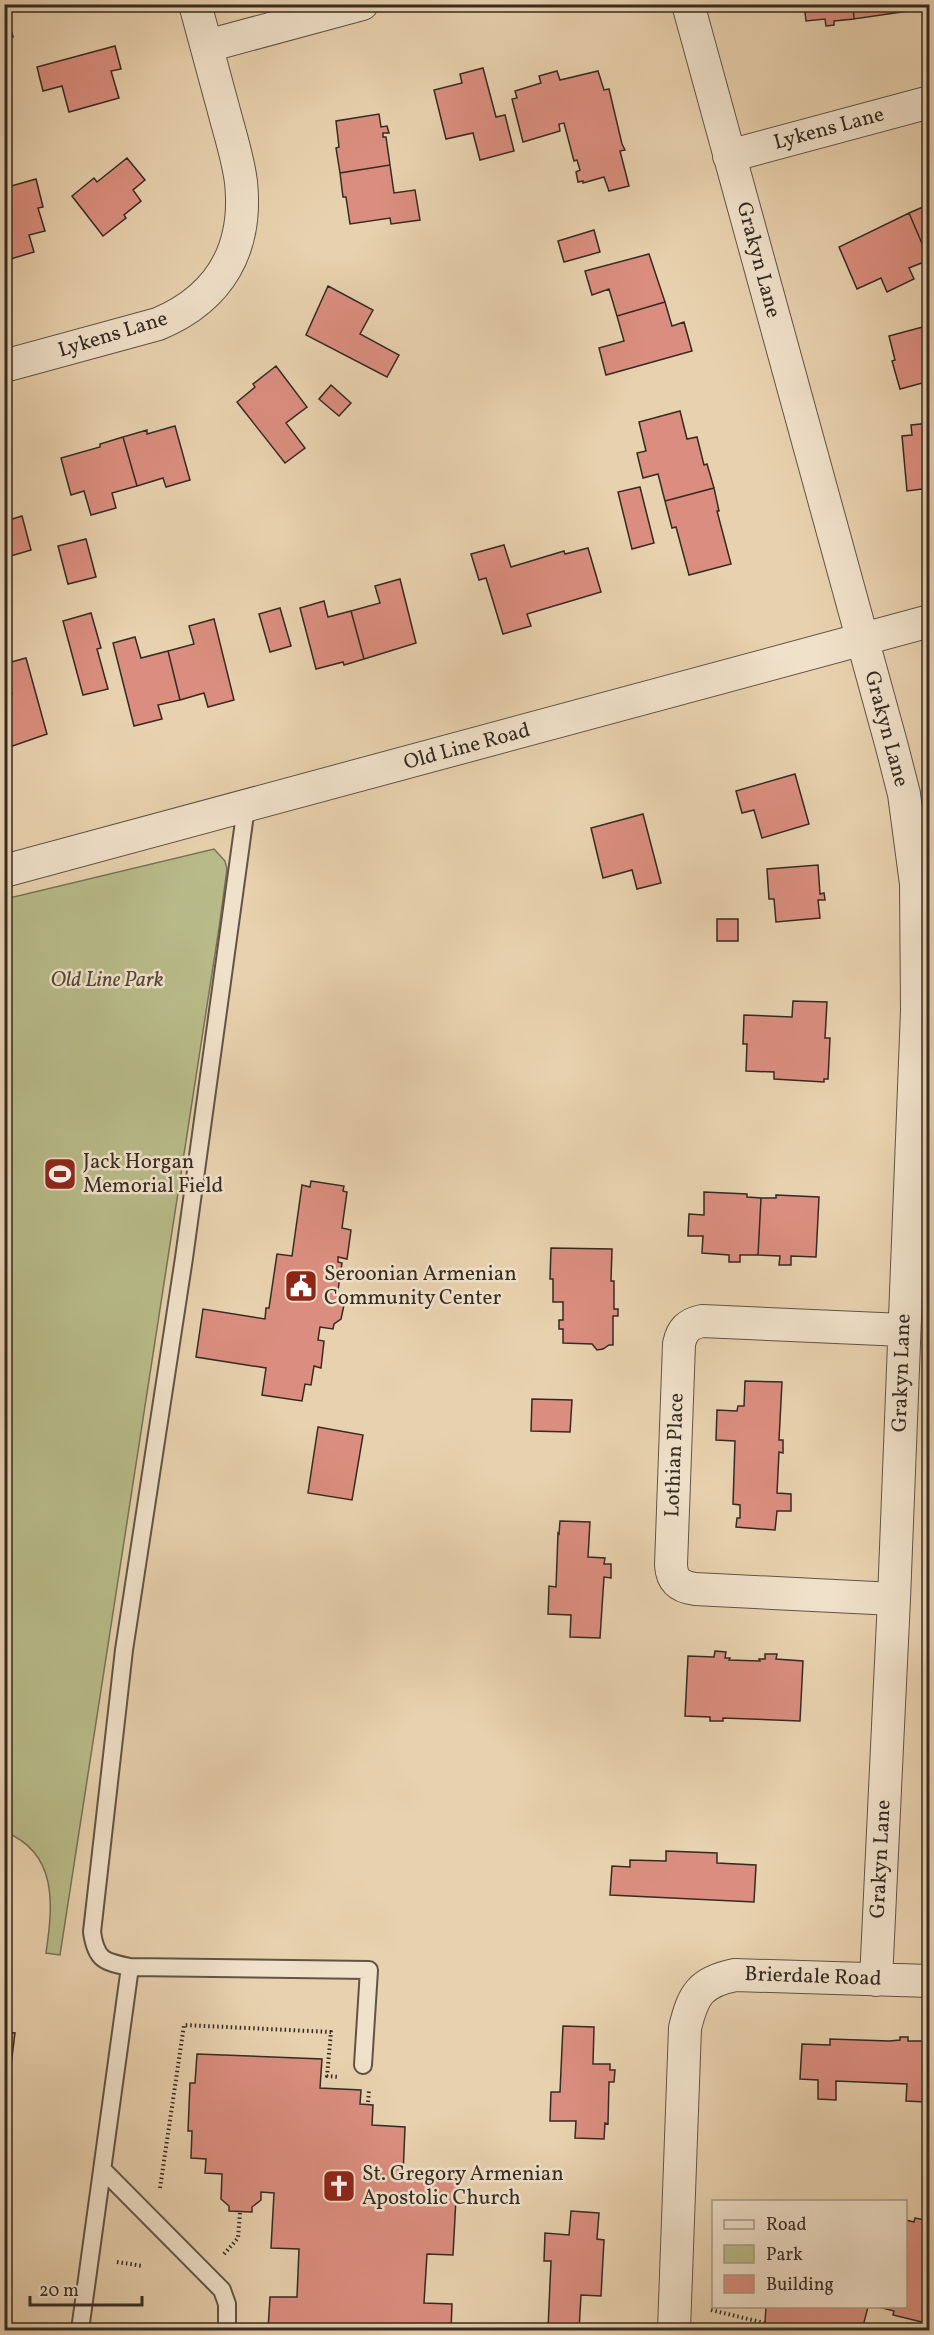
<svg xmlns="http://www.w3.org/2000/svg" width="934" height="2335" viewBox="0 0 934 2335" font-family="Vollkorn,serif">
<style>
.green{fill:#b8bb89;stroke:#767356;stroke-width:1.5}
.building{fill:#db8e7f;stroke:#342b23;stroke-width:1.5}
.lines{fill:none;stroke-linecap:round;stroke-linejoin:round}
.lane-casing{stroke:#615446;stroke-width:20}
.street-casing{stroke:#615446;stroke-width:34}
.path{stroke:#342b23;stroke-width:4;stroke-dasharray:1.5 3;stroke-linecap:butt}
.lane{stroke:#f0e1ca;stroke-width:16}
.street{stroke:#f0e1ca;stroke-width:32}
.labels{text-anchor:middle;dominant-baseline:central;stroke-width:5;stroke-linejoin:round;paint-order:stroke}
.street-label{font-size:21px;fill:#342b23;stroke:#f0e1ca}
.park-label{font-size:21px;font-style:italic;fill:#4e4837;stroke:#f0e1ca}
.poi-label{font-size:21px;fill:#342b23;stroke:#f0e1ca;text-anchor:start}
</style>
<rect width="100%" height="100%" fill="#e8d1ae"/>
<filter id="stains"><feTurbulence type="fractalNoise" baseFrequency=".00333" numOctaves="4"/><feColorMatrix values="0 0 0 0 .2 0 0 0 0 .09 0 0 0 0 .02 0 0 0 .5 -.17"/></filter>
<radialGradient id="worn" r=".72"><stop offset=".6" stop-color="#630" stop-opacity="0"/><stop offset="1" stop-color="#630" stop-opacity=".3"/></radialGradient>
<path class="green" d="M214,849L225,861L227,869L219,928L60,1955L46,1953C53,1905 58,1853 5,1832V899Z"/>
<path class="building" d="M4,4L13,37L4,39Z
M16,4H65L64,8Z
M804,4H853L854,19L834,21V25L826,26L825,19L806,21Z
M853,4H907L908,11L854,19Z
M115,46L121,69L111,71L119,98L69,112L62,86L43,91L37,67Z
M483,68L496,117L505,115L514,151L480,160L473,133L446,139L434,90L462,83L460,74Z
M557,71L560,80L598,71L604,90L609,89L622,144L625,150L620,151L629,186L609,191L604,177L583,183V181L578,182L576,172L580,170L577,160L574,161L564,123L559,124L560,131L523,142L512,99L517,98L515,91L541,83L539,76Z
M379,114L381,127L387,126L389,133H383V137H386L390,165L340,173L336,148L339,147L336,121Z
M127,158L145,180L133,190L141,201L124,215L126,218L103,236L72,196L94,178L97,182Z
M390,165L394,193L415,190L420,220L391,224L390,218L350,224L346,197H343L340,173Z
M36,179L43,207L38,208L45,231L29,235L34,252L7,260L8,263L4,264V188Z
M930,204V260H929L909,213Z
M909,213L929,260L909,268L914,279L887,292L881,278L857,289L839,247Z
M594,230L600,252L564,262L558,241Z
M649,254L665,302L617,316L609,289L592,295L585,271Z
M328,286L373,310L360,334L399,355L387,377L306,335Z
M665,302L672,326L684,322L692,351L606,375L599,348L624,341L617,316Z
M930,325V381L900,389L892,361L895,360L889,336Z
M276,366L307,407L286,423L305,448L285,463L237,402L255,387L253,384Z
M331,385L351,403L339,416L319,399Z
M680,411L687,439L697,437L704,465L707,464L714,488L665,501L658,474L643,478L637,453L646,451L639,422Z
M930,423V488L907,491L902,436L912,435L911,425Z
M175,426L190,480L166,487L163,478L137,486L123,437L147,430V434Z
M123,437L137,486L112,493L116,508L91,515L84,491L71,495L61,458L100,447V444Z
M640,487L654,543L632,549L618,492Z
M714,488L719,511H717L731,564L689,575L676,527L672,528L665,501Z
M4,516L6,521L22,516L31,550L4,558Z
M86,539L96,577L68,584L58,546Z
M504,545L511,567L564,551L565,554L588,548L601,592L527,614L531,626L503,634L486,578L479,580L471,554Z
M400,579L416,643L364,659L351,611L380,603L375,586Z
M324,601L328,617L351,611L364,659L344,665L343,662L316,669L300,608Z
M280,608L291,646L270,652L259,614Z
M91,613L101,648L97,649L108,689L83,695L63,621Z
M214,619L234,700L208,707L204,693L180,700L168,651L194,644L189,626Z
M135,637L141,658L168,651L180,700L158,705L162,719L134,726L113,643Z
M26,658L47,734L4,749V696L12,694L4,664Z
M795,774L809,824L762,838L754,810L742,813L736,791Z
M643,814L661,883L637,889L632,870L603,878L591,828Z
M818,865L820,894L824,893L825,900H818L820,918L776,922L774,899H769L767,869Z
M717,919H738V941H717Z
M793,1001L827,1002L825,1038H830L828,1079H824V1082L774,1079V1072L746,1071L747,1044H743L744,1015L792,1017Z
M311,1181L344,1186L343,1191L347,1192L342,1228L351,1230L347,1259L338,1257V1262L342,1263L337,1297L344,1305L341,1319L334,1324L333,1329L320,1327L318,1340L324,1341L321,1368L314,1366L311,1385L305,1384L302,1401L262,1395L266,1368L196,1357L203,1309L265,1319L266,1308H269L277,1254L292,1256L302,1185L310,1187Z
M704,1192L747,1194V1197L761,1198L758,1255H740V1262H729V1255L702,1253L703,1236H688L689,1214L704,1215Z
M776,1195L819,1197L816,1257L791,1256V1265H779L780,1256L758,1255L761,1198H776Z
M551,1248L612,1249L611,1281H614V1309H618V1316H613V1345H609L603,1349L597,1350L592,1344L563,1343V1329H559V1320H563V1302H553V1279H550Z
M745,1381L782,1382L779,1440H783V1453L779,1452L777,1493L791,1494V1511H777L775,1530L736,1527L737,1518H740V1505L733,1504L735,1441L716,1440L717,1410L737,1411L738,1406H744Z
M532,1399L572,1400L570,1432L531,1431Z
M318,1427L363,1435L352,1500L308,1493Z
M560,1521L590,1522L588,1557L605,1558L604,1564H611V1578L604,1577L600,1638L570,1637L571,1615L548,1614L549,1586L556,1587L558,1533L559,1534Z
M715,1651L726,1652L725,1658H730L729,1660L760,1661L759,1659H765V1654H777L776,1659L803,1661L800,1721L723,1718V1721H710V1717L685,1716L688,1656L714,1657Z
M666,1851L717,1853V1863L756,1865L754,1902L610,1895L612,1866L630,1867V1860L666,1861Z
M563,2026L594,2027L593,2064H610V2070H615L614,2082H609L608,2124L605,2123L604,2139L575,2138L576,2121H550L551,2092H560Z
M4,2032L15,2033L4,2121Z
M900,2037H908V2041H924V2049H930V2086L927,2085L926,2102L906,2101L907,2084L836,2081V2100L818,2099V2080L800,2079L802,2044L830,2045V2039L889,2041L900,2040Z
M197,2054L322,2059L320,2088L361,2090L360,2104L373,2105L372,2125L405,2127L403,2176L457,2179L453,2255L427,2254L424,2303L452,2304L451,2330H268L270,2297H297L299,2249L271,2248L274,2193L261,2192V2200L252,2207V2212L229,2211V2206L221,2199L222,2174L205,2173L206,2159L191,2158L192,2131H188L190,2083H195Z
M571,2211L599,2213L597,2239L604,2240L601,2296L581,2295L579,2330L548,2329L551,2261H544L545,2233L569,2235Z
M915,2218L930,2221V2320L927,2319L926,2323L893,2315L894,2311L875,2306H906V2220L914,2222Z
M766,2306H865L868,2307L862,2330H761H763L765,2323Z"/>
<g class="lines">
<defs>
<path id="lane" d="M130,1967C104,1962 96,1960 92,1932L124,1650L184,1258L246,807
M102,2169L222,2290L227,2304V2330
M80,2330L130,1967L369,1970L363,2065"/>
<path id="street" d="M688,4L892,747L904,794L916,884L917,1011L894,1599L876,1980
M207,46L362,4
M729,156L930,102
M4,366L158,324C220,298 248,249 241,182C238,158 230,134 224,111C214,75 205,40 195,4
M4,871L930,621
M894,1599L695,1589C680,1587 672,1581 671,1565L679,1344C682,1330 688,1324 702,1321L903,1330
M674,2330L685,2028C693,1995 700,1982 735,1975L930,1981"/>
</defs>
<use href="#lane" class="lane-casing"/>
<use href="#street" class="street-casing"/>
<path class="path" d="M368,2102L369,2090
M160,2188L184,2025L331,2032L327,2076L339,2077
M224,2254L238,2238L240,2212
M117,2262L143,2266
M711,2310L765,2323"/>
<use href="#lane" class="lane"/>
<use href="#street" class="street"/>
</g>
<defs>
<symbol id="stadium-square" viewBox="-11 -11 22 22"><rect x="-9" y="-9" width="18" height="18" rx="4" fill="#8f2418" stroke="#f0e1ca"/><path d="M0-5a6.5 5 0 1 0 0 10a6.5 5 0 1 0 0-10ZM-3.5-1.8h7v3.6h-7Z" fill="#fff"/></symbol>
<symbol id="civic-square" viewBox="-11 -11 22 22"><rect x="-9" y="-9" width="18" height="18" rx="4" fill="#8f2418" stroke="#f0e1ca"/><path d="M-.6-6.5H3V-4.5H.6V-3L4-1V1h2V6H-6V1h2V-1L-.6-3ZM-1.2 2.5V6h2.4V2.5Z" fill="#fff"/></symbol>
<symbol id="church-square" viewBox="-11 -11 22 22"><rect x="-9" y="-9" width="18" height="18" rx="4" fill="#8f2418" stroke="#f0e1ca"/><path d="M-1.2-6h2.4v3.5h3.3v2.4h-3.3V6h-2.4V-.1h-3.3v-2.4h3.3Z" fill="#fff"/></symbol>
</defs>
<g fill-rule="evenodd">
<use href="#stadium-square" x="41" y="1155" width="38" height="38"/>
<use href="#civic-square" x="282" y="1267" width="38" height="38"/>
<use href="#church-square" x="320" y="2167" width="38" height="38"/>
</g>
<g class="labels">
<g class="street-label">
<text transform="translate(829 129) rotate(-15)">Lykens Lane</text>
<text transform="translate(758 260) rotate(75)">Grakyn Lane</text>
<text transform="translate(113 335) rotate(-17)">Lykens Lane</text>
<text transform="translate(886 729) rotate(75)">Grakyn Lane</text>
<text transform="translate(467 747) rotate(-15)">Old Line Road</text>
<text transform="translate(902 1373) rotate(-88)">Grakyn Lane</text>
<text transform="translate(675 1455) rotate(-88)">Lothian Place</text>
<text transform="translate(881 1859) rotate(-87)">Grakyn Lane</text>
<text transform="translate(813 1977) rotate(2)">Brierdale Road</text>
</g>
<g class="park-label">
<text x="107" y="980">Old Line Park</text>
</g>
<g class="poi-label">
<text x="83" y="1162">Jack Horgan<tspan x="83" dy="24">Memorial Field</tspan></text>
<text x="324" y="1274">Seroonian Armenian<tspan x="324" dy="24">Community Center</tspan></text>
<text x="362" y="2174">St. Gregory Armenian<tspan x="362" dy="24">Apostolic Church</tspan></text>
</g>
</g>
<rect width="934" height="2335" fill="none" stroke="#e8d1ae" stroke-width="24"/>
<rect x="6" y="6" width="922" height="2323" fill="none" stroke="#342b23" stroke-width="3"/>
<rect x="12" y="12" width="910" height="2311" fill="none" stroke="#342b23" stroke-width="1.5"/>
<rect x="712" y="2200" width="195" height="108" fill="#f0e1ca" stroke="#a59887" stroke-width="1.5"/>
<rect x="724" y="2220" width="30" height="9" fill="#f0e1ca" stroke="#a59887" stroke-width="1.5"/>
<text x="766" y="2230" font-size="18" fill="#342b23">Road</text>
<rect x="724" y="2245" width="30" height="18" fill="#b8bb89" stroke="#a59887" stroke-width="1.5"/>
<text x="766" y="2260" font-size="18" fill="#342b23">Park</text>
<rect x="724" y="2275" width="30" height="18" fill="#db8e7f" stroke="#a59887" stroke-width="1.5"/>
<text x="766" y="2290" font-size="18" fill="#342b23">Building</text>
<path d="M30 2296v9h112v-9" fill="none" stroke="#342b23" stroke-width="3"/>
<text x="39" y="2296" font-size="18" fill="#342b23" stroke="#f0e1ca" stroke-width="4.5" paint-order="stroke">20 m</text>
<rect width="100%" height="100%" filter="url(#stains)"/>
<rect width="100%" height="100%" fill="url(#worn)"/>
</svg>
